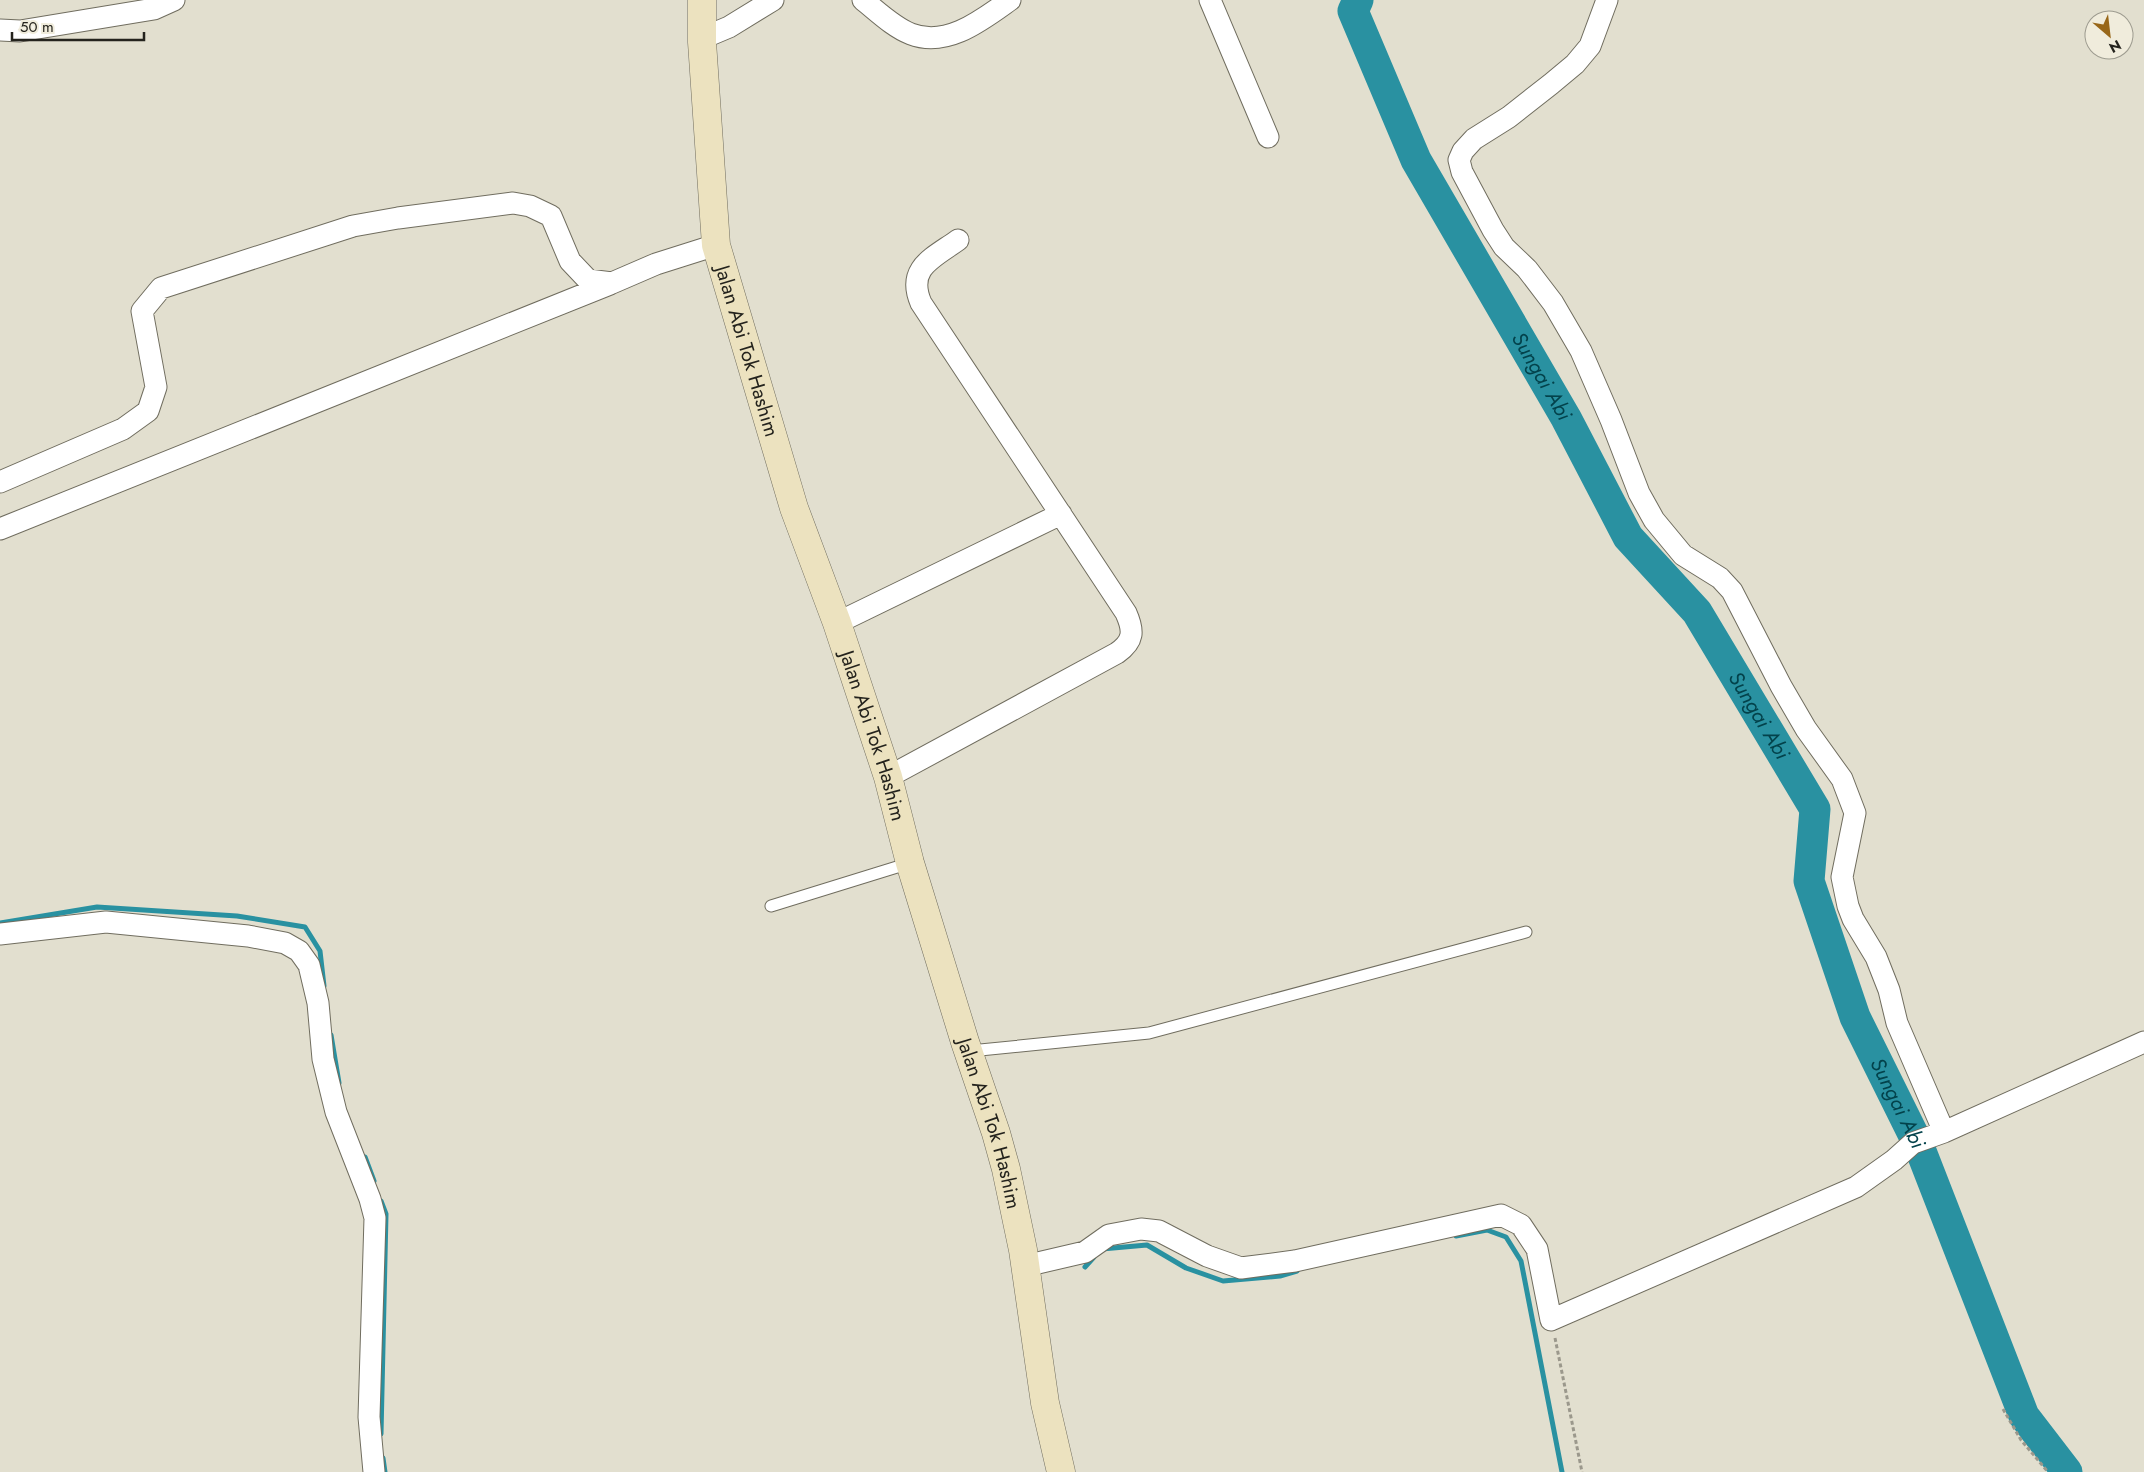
<svg xmlns="http://www.w3.org/2000/svg" width="2144" height="1472" viewBox="0 0 2144 1472" font-family="Jost,sans-serif">
<style>
.lines{fill:none;stroke-linecap:round;stroke-linejoin:round}
.stream{stroke:#2991a1;stroke-width:5}
.river{stroke:#2991a1;stroke-width:31}
.service-casing{stroke:#706d5f;stroke-width:13}
.minor-casing{stroke:#706d5f;stroke-width:23}
.secondary-casing{stroke:#706d5f;stroke-width:29}
.path{stroke:#9b988c;stroke-width:3;stroke-dasharray:4 2.5;stroke-linecap:butt}
.service{stroke:#fff;stroke-width:11}
.minor{stroke:#fff;stroke-width:21}
.secondary{stroke:#ece2bf;stroke-width:28}
.labels{text-anchor:middle;dominant-baseline:central;stroke-width:4.5;stroke-linejoin:round;paint-order:stroke}
.street-label{font-size:20px;fill:#24231d;stroke:#f0ecdc}
.water-label{font-size:21px;font-style:italic;fill:#03424b;stroke:#f0ecdc}
</style>
<rect width="100%" height="100%" fill="#e2dfcf"/>
<g class="lines">
<path class="stream" d="M0,923L97,907L237,916L305,927L320,951L324,986
M331,1035L339,1083
M365,1157L374,1181
M1456,1236L1487,1230L1506,1237L1521,1261L1562,1472
M1102,1249L1147,1245L1186,1268L1223,1281L1280,1276L1297,1271
M1085,1267L1094,1257
M381,1434L386,1214L381,1201
M383,1458L385,1472"/>
<path class="river" id="s1" d="M1358,0L1353,11L1416,160L1566,418L1628,537L1697,612L1815,809L1809,881L1855,1017L1919,1146L2024,1416L2067,1472"/>
<defs>
<path id="service" d="M771,906L910,863
M970,1051L1149,1033L1526,932"/>
<path id="minor" d="M863,0C877,11 893,27 911,34C947,48 982,20 1010,0
M1210,0L1268,137
M1607,0L1590,46L1575,64L1551,84L1509,117L1474,139L1463,151L1459,160L1462,172L1493,230L1504,247L1527,269L1553,303L1581,351L1611,420L1639,493L1654,520L1683,555L1720,578L1732,591L1781,686L1806,729L1842,779L1855,813L1842,877L1848,906L1853,919L1876,957L1889,990L1897,1023L1944,1132L2144,1042
M0,30L20,31L154,9L174,0
M702,42L710,35L729,27L773,0
M0,482L123,429L148,411L156,387L142,311L161,288L353,226L398,218L513,203L530,206L551,216L570,261L588,280L612,283L656,264L716,245
M0,529L610,284
M837,623L1061,514
M888,777L1117,653C1134,641 1134,631 1126,613L921,303C906,268 933,258 958,240
M0,934L106,922L248,936L285,943L299,951L309,965L318,1003L323,1059L336,1112L370,1199L375,1218L369,1417L374,1472
M1025,1266L1085,1252L1109,1235L1141,1229L1159,1231L1207,1256L1241,1268L1295,1261L1501,1215L1521,1225L1537,1249L1551,1320L1856,1187L1894,1160L1913,1143L1944,1132"/>
<g id="secondary">
<path id="s2" d="M702,0V42L716,245L794,508L837,623L888,777L910,863L965,1042L996,1133L1006,1169L1023,1250L1045,1403L1061,1472"/>
</g>
</defs>
<use href="#service" class="service-casing"/>
<use href="#minor" class="minor-casing"/>
<use href="#secondary" class="secondary-casing"/>
<path class="path" d="M1555,1338L1582,1472
M2003,1409L2021,1440L2048,1472"/>
<use href="#service" class="service"/>
<use href="#minor" class="minor"/>
<use href="#secondary" class="secondary"/>
</g>
<g class="labels">
<g class="street-label">
<text stroke="none"><textPath href="#s2" startOffset="356">Jalan Abi Tok Hashim</textPath></text>
<text stroke="none"><textPath href="#s2" startOffset="761">Jalan Abi Tok Hashim</textPath></text>
<text stroke="none"><textPath href="#s2" startOffset="1166">Jalan Abi Tok Hashim</textPath></text>
</g>
<g class="water-label">
<text stroke="none"><textPath href="#s1" startOffset="424">Sungai Abi</textPath></text>
<text stroke="none"><textPath href="#s1" startOffset="829">Sungai Abi</textPath></text>
<text stroke="none"><textPath href="#s1" startOffset="1250">Sungai Abi</textPath></text>
</g>
</g>
<g transform="translate(2109 35) rotate(152)"><circle r="24" fill="#f0ecdc" stroke="#9e9c90"/>
<path d="M0-4L9 19L0 12L-9 19Z" fill="#986719"/>
<text y="-8" font-size="14" font-weight="bold" text-anchor="middle" fill="#24231d">N</text>
</g>
<path d="M12 32v8h132v-8" fill="none" stroke="#24231d" stroke-width="2.5"/>
<text x="20" y="32" font-size="15" fill="#24231d" stroke="#f0ecdc" stroke-width="4" paint-order="stroke">50 m</text>
</svg>
